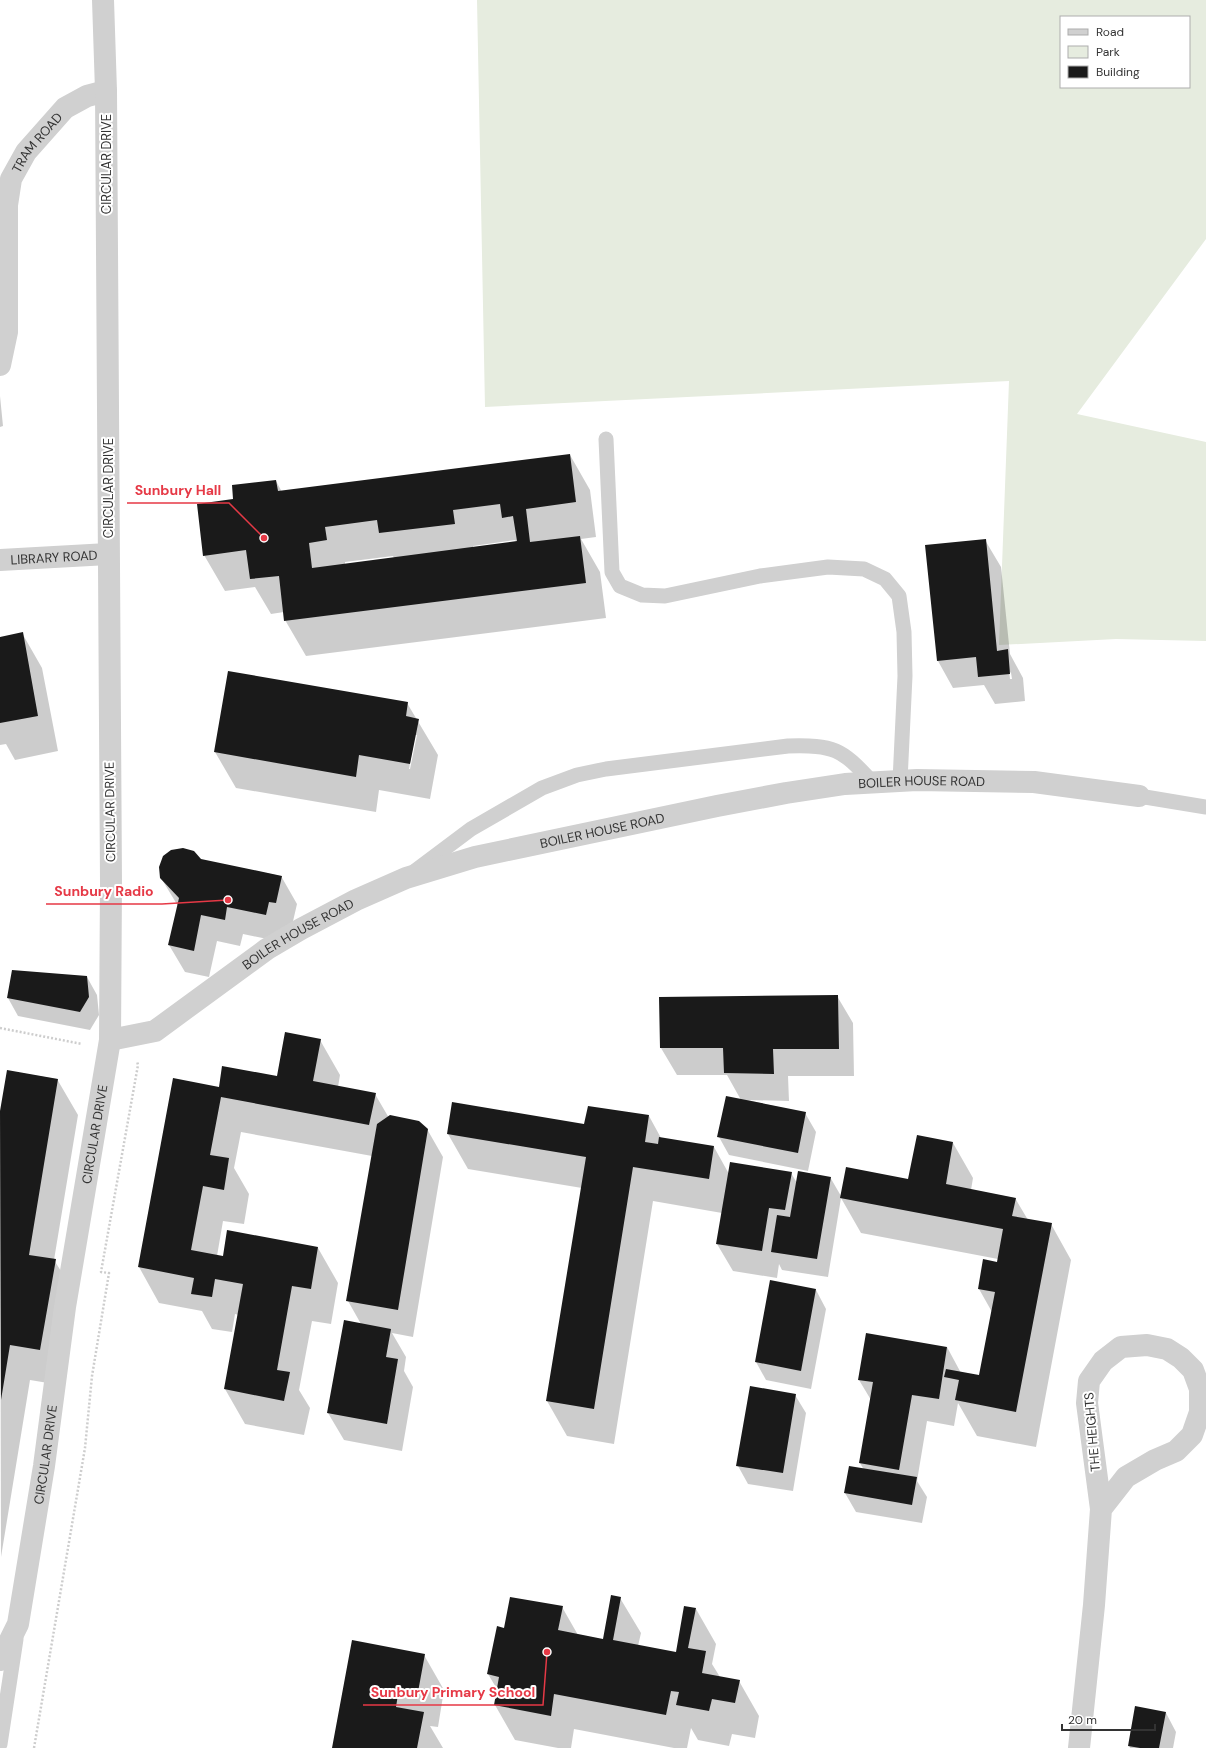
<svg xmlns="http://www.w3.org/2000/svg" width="1206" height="1748" viewBox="0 0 1206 1748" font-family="'DM Sans',sans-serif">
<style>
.green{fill:#e6ecdf;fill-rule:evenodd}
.shadow{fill:#0003;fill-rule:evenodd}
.building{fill:#1a1a1a;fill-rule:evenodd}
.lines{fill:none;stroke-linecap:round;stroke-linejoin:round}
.path{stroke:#cdcdcd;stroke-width:2.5;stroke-dasharray:2 2;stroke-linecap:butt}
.service{stroke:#d0d0d0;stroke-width:15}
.minor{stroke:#d0d0d0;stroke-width:22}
.labels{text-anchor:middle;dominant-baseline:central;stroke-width:4;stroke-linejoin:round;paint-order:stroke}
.street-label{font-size:13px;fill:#333;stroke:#fff}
.leader{fill:none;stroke:#e63946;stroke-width:1.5}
.callout-dot{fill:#e63946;stroke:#fff;stroke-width:1.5}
.callout-label{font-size:14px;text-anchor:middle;font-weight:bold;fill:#e63946;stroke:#fff;stroke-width:4;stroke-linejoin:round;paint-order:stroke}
</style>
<rect width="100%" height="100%" fill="#fff"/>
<path class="green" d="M477,0H1206V239L1077,414L1206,442V641L1116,639L999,645L1009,381L485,407ZM1061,17H1189V87H1061Z"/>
<path class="shadow" d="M0,396L3,426L0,427Z
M570,455L590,490L596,537L581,539L600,572L606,618L306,656L285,620L284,612L271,614L255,587L225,591L204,555L235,500L276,481L282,492ZM515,540L517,542L473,548V546ZM393,556L394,558L345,565V562Z
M985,540L1001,567L1010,654L1023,678L1025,701L995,704L984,685L953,688L938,661ZM1009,671L1011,673L1012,679H1010Z
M22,633L42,668L58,751L15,760L6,744L0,745V638Z
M229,672L407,703L438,755L430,799L379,790L376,812L236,788L215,752ZM415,735H417L410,769H409Z
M200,860L281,876L297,904L291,930L282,942L243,934L240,946L217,941L209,977L185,972L169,945L178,906L161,878Z
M87,977L97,995L99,1015L90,1030L18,1016L8,998Z
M837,996L853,1023L854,1076H788L789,1101L747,1100L805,1113L816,1132L808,1171L729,1155L719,1137L741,1100L727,1075H677L661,1048L660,998Z
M320,1040L340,1075L338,1087L375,1094L389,1118L427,1129L443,1157L413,1337L392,1333L406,1357L404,1371L413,1387L402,1451L344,1440L328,1413L361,1324L348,1301L372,1156L241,1132L234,1168L249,1194L244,1224L223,1221L217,1256L223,1257L318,1248L338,1283L331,1324L312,1321L299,1390L310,1408L304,1435L245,1424L225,1389L239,1315L235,1314L232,1332L212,1329L202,1311L159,1303L139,1267L174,1079L220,1088L278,1077Z
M8,1071L57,1079L78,1115L54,1260L76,1295L60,1385L30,1380L1,1557L0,1117Z
M649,1116L661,1138L714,1147L729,1174L791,1173L797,1183L830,1177L841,1196L909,1180L953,1143L973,1178L971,1190L1015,1198L1028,1220L1051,1224L1071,1260L1036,1447L977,1436L958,1403L954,1426L927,1421L917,1481L927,1497L922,1523L856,1512L845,1493L850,1467L864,1470L860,1463L871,1400L859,1380L947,1347L961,1373L980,1376L992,1312L979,1289L997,1263L998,1259L861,1233L841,1198L828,1277L782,1270L779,1264L777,1278L733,1271L717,1244L722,1213L653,1201L614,1444L567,1436L547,1401L582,1188L468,1169L448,1134L585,1125Z
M816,1290L826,1309L811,1389L766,1380L756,1362Z
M795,1395L806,1413L793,1491L748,1484L738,1466Z
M620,1598L641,1633L638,1646L677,1653L696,1609L716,1644L712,1664L720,1677L739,1681L759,1716L755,1738L732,1734L729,1746L698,1740L691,1728L687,1748H674L574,1729L571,1748H558L515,1740L495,1705L497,1689L488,1674L505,1629L562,1607L578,1635L603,1640Z
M424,1655L444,1690L438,1727L430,1726L443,1748H333Z
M1166,1713L1176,1732L1173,1748H1130L1129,1745Z"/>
<path class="building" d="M570,454L576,502L526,509L530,542L580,536L586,583L284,621L279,576L250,579L246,550L203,556L197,504L233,499L232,485L276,480L278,491ZM500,504L502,518L513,516L517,541L312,568L309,543L327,540L325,527L377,520L379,533L455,524L453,510Z
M986,539L997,651L1008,649L1010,674L978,677L976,657L937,661L925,545Z
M23,632L38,716L0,723V637Z
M228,671L408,702L406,716L419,719L410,764L359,755L356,777L214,752Z
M183,848L194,851L201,859L282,876L276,903L269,902L266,915L227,907L225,920L201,915L194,951L168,945L179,898L160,878L159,867L163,856L171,850Z
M12,970L87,976L89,997L80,1012L7,998Z
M838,995L839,1049H773L774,1074L724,1073L723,1048H660L659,997Z
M285,1032L321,1039L313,1081L376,1093L369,1125L221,1097L210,1155L229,1158L224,1190L203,1186L191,1250L223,1256L227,1230L318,1247L311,1289L292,1286L277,1370L290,1372L284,1401L224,1389L243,1284L215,1279L212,1297L191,1294L194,1278L138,1267L173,1078L219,1087L222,1066L277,1076Z
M7,1070L58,1079L29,1255L56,1259L40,1350L10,1345L1,1400L0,1111Z
M726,1096L806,1112L798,1153L717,1137Z
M452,1102L584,1124L588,1106L649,1115L645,1142L658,1144L659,1137L714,1146L709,1179L633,1167L594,1409L546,1401L586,1157L447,1134Z
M390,1115L419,1121L428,1129L398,1310L346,1301L377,1124Z
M917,1135L953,1142L946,1184L1016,1198L1012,1216L1052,1223L1016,1412L955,1400L959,1380L944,1377L946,1369L979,1375L995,1292L978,1289L983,1259L997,1262L1003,1229L840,1198L846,1167L908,1179Z
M730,1162L792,1172L785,1210L769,1208L762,1251L716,1244Z
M798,1171L831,1177L817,1259L771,1252L777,1215L790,1217Z
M770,1280L816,1289L801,1371L755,1362Z
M344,1320L391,1329L386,1357L398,1359L387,1424L327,1413Z
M866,1333L947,1347L939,1399L912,1395L899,1470L859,1463L873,1382L858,1380Z
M750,1386L796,1394L783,1473L736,1466Z
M849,1466L917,1477L912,1505L844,1493Z
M611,1595L621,1597L613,1640L676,1652L684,1606L696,1608L688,1648L706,1651L702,1673L740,1680L735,1703L712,1699L709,1711L676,1705L679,1692L671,1691L666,1715L554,1694L551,1716L494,1705L499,1677L487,1674L497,1626L504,1628L510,1597L563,1606L558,1630L603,1639Z
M352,1640L425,1654L418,1692L399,1688L396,1707L424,1712L417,1748H332Z
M1135,1706L1166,1712L1159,1748H1140L1128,1746Z"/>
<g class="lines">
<path class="path" d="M0,1028L82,1044
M34,1748L85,1448L92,1376L109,1273L101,1272L138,1065L137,1061"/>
<path class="service" d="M606,439L612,572L620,586L642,595L665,596L760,576L828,567L864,569L885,579L899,596L904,632L905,676L900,781
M1139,796L1206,807
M415,871L471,829L542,788L577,775L606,769L788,746C834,745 841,748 872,782
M0,1744L16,1639"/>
<g class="minor">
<path id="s1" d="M0,365L7,332V205L11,179L26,152L65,108L87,96L106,91"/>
<path id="s2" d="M0,560L108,554"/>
<path id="s3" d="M110,1040L155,1031L267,949L301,929L356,900L406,878L475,857L717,806L786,793L845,784L917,780L1034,782L1139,796"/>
<path id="s4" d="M0,1660L18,1624L44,1466L65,1307L110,1040L111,883L106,91L103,0"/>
<path d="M1079,1748L1094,1605L1101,1509L1087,1403L1089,1381L1103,1361L1121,1347L1147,1345L1167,1349L1181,1358L1193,1370L1200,1389V1412L1192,1435L1176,1451L1155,1460L1126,1477L1101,1509"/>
</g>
</g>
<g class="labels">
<g class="street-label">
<text stroke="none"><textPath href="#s1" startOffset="232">TRAM ROAD</textPath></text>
<text transform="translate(106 164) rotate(-90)">CIRCULAR DRIVE</text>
<text transform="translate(108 488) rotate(-90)">CIRCULAR DRIVE</text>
<text stroke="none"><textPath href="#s2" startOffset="54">LIBRARY ROAD</textPath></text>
<text stroke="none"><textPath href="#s3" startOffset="867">BOILER HOUSE ROAD</textPath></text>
<text transform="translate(110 812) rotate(-91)">CIRCULAR DRIVE</text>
<text stroke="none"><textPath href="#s3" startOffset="543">BOILER HOUSE ROAD</textPath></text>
<text stroke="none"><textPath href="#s3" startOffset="219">BOILER HOUSE ROAD</textPath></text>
<text stroke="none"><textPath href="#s4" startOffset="536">CIRCULAR DRIVE</textPath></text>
<text transform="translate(1092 1432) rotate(-95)">THE HEIGHTS</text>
<text stroke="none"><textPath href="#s4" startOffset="212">CIRCULAR DRIVE</textPath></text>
</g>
</g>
<path class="leader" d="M264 538L229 503H127M228 900L162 904H46M547 1652L543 1705H363"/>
<g class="callout-dot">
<circle cx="264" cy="538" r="4"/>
<circle cx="228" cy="900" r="4"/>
<circle cx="547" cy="1652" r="4"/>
</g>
<g class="callout-label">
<text x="178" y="495">Sunbury Hall</text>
<text x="104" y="896">Sunbury Radio</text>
<text x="453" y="1697">Sunbury Primary School</text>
</g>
<rect x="1060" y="16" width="130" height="72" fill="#ffffff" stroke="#adadad"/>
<rect x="1068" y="29" width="20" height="6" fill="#d0d0d0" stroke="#adadad"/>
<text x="1096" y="36" font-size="12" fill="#333333">Road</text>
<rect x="1068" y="46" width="20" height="12" fill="#e6ecdf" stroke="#adadad"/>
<text x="1096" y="56" font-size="12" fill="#333333">Park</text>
<rect x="1068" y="66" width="20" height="12" fill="#1a1a1a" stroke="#adadad"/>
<text x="1096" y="76" font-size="12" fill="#333333">Building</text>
<path d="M1062 1724v6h93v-6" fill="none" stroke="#333333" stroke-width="2"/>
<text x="1068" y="1724" font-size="12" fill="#333333" stroke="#ffffff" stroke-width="3" paint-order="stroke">20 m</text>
</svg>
